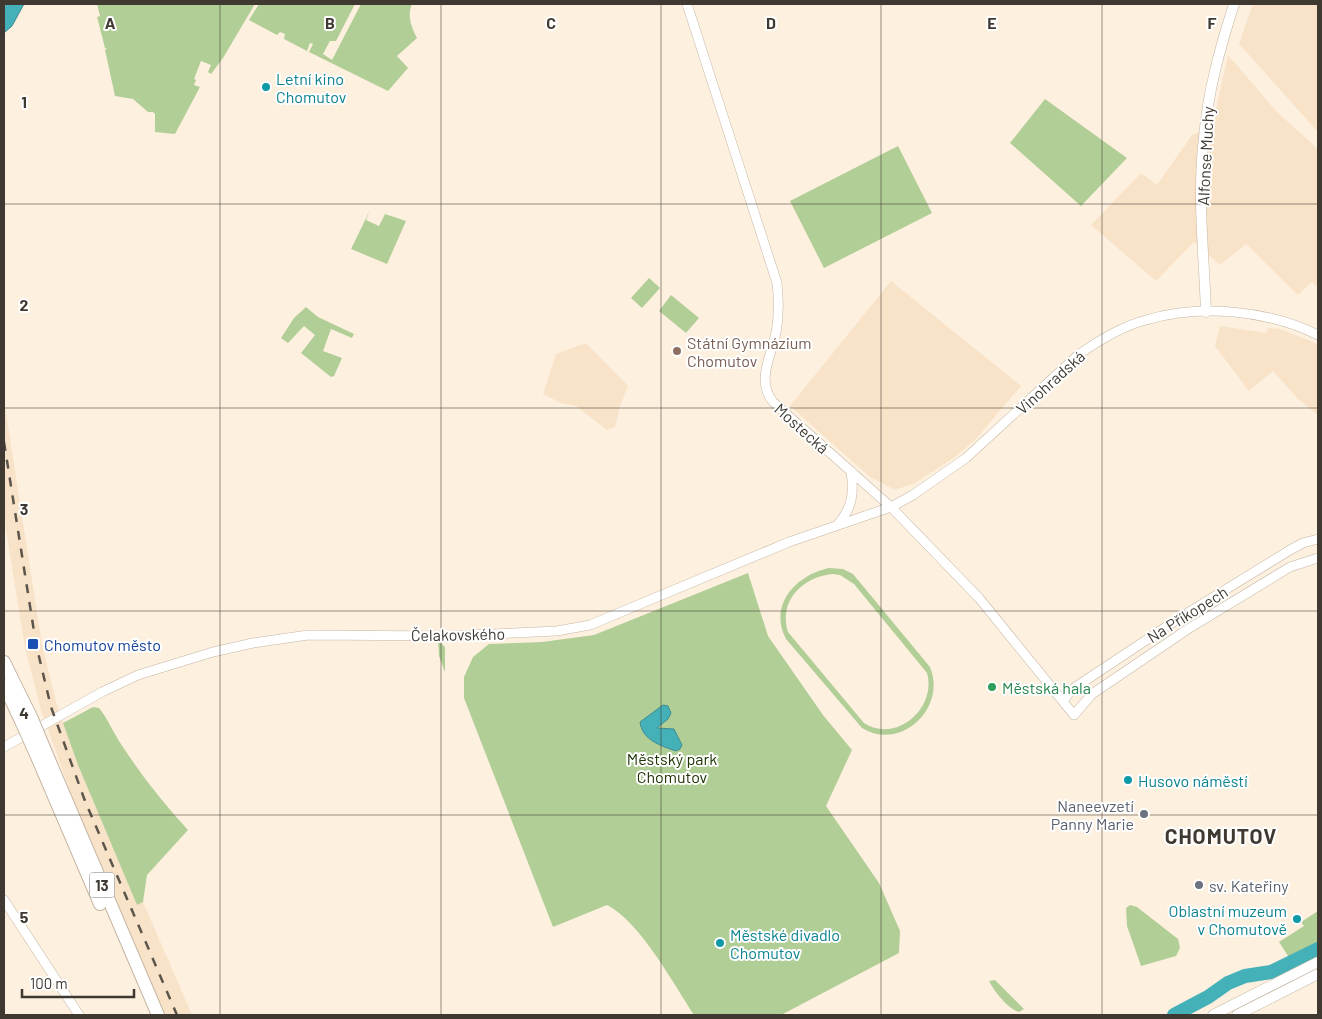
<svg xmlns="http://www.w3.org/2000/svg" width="1322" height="1019" viewBox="0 0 1322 1019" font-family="Barlow,sans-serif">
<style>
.built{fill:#f8e3c8}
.green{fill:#b2ce97;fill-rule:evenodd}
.water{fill:#44b0b8;stroke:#428c90}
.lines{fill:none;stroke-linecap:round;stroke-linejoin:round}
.river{stroke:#44b0b8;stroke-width:14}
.minor-casing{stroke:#c5b5a2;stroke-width:10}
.major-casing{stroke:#c5b5a2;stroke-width:11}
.highway-casing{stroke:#c5b5a2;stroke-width:14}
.minor{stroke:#fff;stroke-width:9}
.major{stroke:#fff;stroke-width:10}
.highway{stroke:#fff;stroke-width:12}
.rail{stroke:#5c554c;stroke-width:2.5;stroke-dasharray:9 9;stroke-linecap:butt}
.highway-bridge-casing{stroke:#c5b5a2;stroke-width:14;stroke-linecap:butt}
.highway-bridge{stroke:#fff;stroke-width:12}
.grid{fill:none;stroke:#3f3931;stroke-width:1;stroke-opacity:0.55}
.culture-dot{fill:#0f9aa8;stroke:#fff;stroke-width:2}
.education-dot{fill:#8d6e63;stroke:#fff;stroke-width:2}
.transit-dot{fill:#1a4fb4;stroke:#fff;stroke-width:2}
.leisure-dot{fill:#2e9e5b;stroke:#fff;stroke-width:2}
.worship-dot{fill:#6b7280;stroke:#fff;stroke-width:2}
.labels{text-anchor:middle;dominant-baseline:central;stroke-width:4;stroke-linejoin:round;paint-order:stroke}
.shield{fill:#fff;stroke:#79746f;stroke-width:1}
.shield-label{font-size:15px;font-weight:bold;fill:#3f3931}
.culture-label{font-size:16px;fill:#0d838f;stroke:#fff;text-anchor:start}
.street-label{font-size:16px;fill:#3f3931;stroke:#fff}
.education-label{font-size:16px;fill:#785e54;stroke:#fff;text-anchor:start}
.transit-label{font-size:16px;fill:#164399;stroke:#fff;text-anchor:start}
.leisure-label{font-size:16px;fill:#27864d;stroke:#fff;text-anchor:start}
.park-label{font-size:16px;fill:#203504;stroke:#fff}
.worship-label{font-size:16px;fill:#5b616d;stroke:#fff;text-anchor:end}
.district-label{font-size:21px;font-weight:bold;letter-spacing:1px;fill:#3f3931;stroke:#fff}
.grid-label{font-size:16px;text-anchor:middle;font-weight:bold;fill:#3f3931;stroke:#fff;stroke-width:4;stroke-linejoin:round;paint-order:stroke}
</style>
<rect width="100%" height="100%" fill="#fdf0df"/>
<path class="built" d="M1253,4H1318V132L1239,44Z
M1228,55L1276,111L1318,149V288L1312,282L1298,295L1246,244L1220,265L1194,242L1156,281L1091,225L1141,173L1157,185L1192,135L1212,127Z
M891,281L1021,386L975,440L955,457L915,483L895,490L870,477L790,406Z
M1220,326L1266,333L1268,328L1280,329L1318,344V415L1298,399L1273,371L1249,391L1215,346Z
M586,343L628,386L620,406L615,427L607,430L576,406L561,403L543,394L556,354Z
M4,400L42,645L57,705L78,765L137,905L143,902L192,1015H165L75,805L41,710L25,648L4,517Z"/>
<path class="green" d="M97,4H255L223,58L211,74L208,72L211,65L201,61L194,79L196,80L194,85L200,87L175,134L155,132V114L153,112H148L133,99L115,96L105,50L107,49L105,48L97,17L100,16Z
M259,4H355L336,41H330L323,54L332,60L361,4H412C407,16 411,26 417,38L397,56L408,68L388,91L309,52L313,44L310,43L307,51L284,39L285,34L280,32L277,35L249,20Z
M1045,99L1127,158L1081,206L1010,143Z
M898,146L932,213L824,268L790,201Z
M370,210L366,220L379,226L385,214L406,221L387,264L351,249Z
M649,278L660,288L642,308L631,298Z
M671,295L699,318L686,333L659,311Z
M306,307L318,317L354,334L352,338L331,329L323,351L342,358L334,376L331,377L301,353L315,335L304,326L288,343L281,338L294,318Z
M829,568L843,569L853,574L930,667C947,708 901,752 862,728L786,639C768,605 796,575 829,568ZM832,574L840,575L854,584L927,673C937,708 896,744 864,723L788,632C778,601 803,577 832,574Z
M748,573L768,636L823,715L852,750L826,806L879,883L900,931L899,953L781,1015H694C673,983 641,923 607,905L553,927L464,698V677L473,657L489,644L542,642L594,635Z
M438,640L445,647V672L439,656Z
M93,707L99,708C108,719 113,732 121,744C141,775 163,803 188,830L147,875L143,902L137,905L78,765L63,723Z
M1130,905L1137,907L1178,939L1180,948L1176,956L1141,966L1127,926L1126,908Z
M1318,911V946L1290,959L1279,942L1304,926L1301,922Z
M995,980L1024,1009L1019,1012C1008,1009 994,991 989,981Z"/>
<path class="water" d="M4,4H24L12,26L4,33Z
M663,705L668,706L671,713L668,719L657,728L674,729L682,745L680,749L676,751C661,746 642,740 640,722Z"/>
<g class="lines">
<path class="river" d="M1174,1015L1208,997L1228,983L1245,976L1271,972L1318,949"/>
<defs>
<path id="minor" d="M687,4L777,283C779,300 779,316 776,333C771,357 756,380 773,402L891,507L979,598L1074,715L1092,694L1188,629L1290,567L1318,558
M838,524C853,507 854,492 851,471
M1063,701L1071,690L1181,617L1290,550L1303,543L1318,539
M4,747L102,692L138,675L213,652L253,643L308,635L450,636L557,631L590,625L789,542L891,507L913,495L966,458L1078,355C1098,341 1122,326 1146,320C1200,304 1268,310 1318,335
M4,900L79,1015"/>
<path id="major" d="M1206,312C1204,254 1197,195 1204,137C1208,91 1220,48 1234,4
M1213,1015L1318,962
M1237,1015L1318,974"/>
<path id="highway" d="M4,662L32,719
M4,685L21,721
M47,755L158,1015
M38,759L100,904"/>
</defs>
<use href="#minor" class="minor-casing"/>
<use href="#major" class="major-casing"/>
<use href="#highway" class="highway-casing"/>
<use href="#minor" class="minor"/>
<use href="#major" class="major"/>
<use href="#highway" class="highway"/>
<path class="rail" d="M4,442L36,644L51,707L85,801L177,1015"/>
<defs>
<path id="highway-bridge" d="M32,719L47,755
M21,721L38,759"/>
</defs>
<use href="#highway-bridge" class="highway-bridge-casing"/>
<use href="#highway-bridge" class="highway-bridge"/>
</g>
<path class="grid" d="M220,4V1015M441,4V1015M661,4V1015M881,4V1015M1102,4V1015M4,204H1318M4,408H1318M4,611H1318M4,815H1318"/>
<g class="culture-dot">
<circle cx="266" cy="87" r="5"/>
<circle cx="1128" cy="780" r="5"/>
<circle cx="1297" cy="919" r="5"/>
<circle cx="720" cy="943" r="5"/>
</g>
<circle class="education-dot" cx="677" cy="351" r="5"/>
<rect class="transit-dot" x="27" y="638" width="12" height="12" rx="2.5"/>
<circle class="leisure-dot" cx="992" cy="687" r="5"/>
<g class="worship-dot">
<circle cx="1144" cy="814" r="5"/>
<circle cx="1199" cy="885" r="5"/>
</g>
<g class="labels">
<rect class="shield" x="89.5" y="872.5" width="25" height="25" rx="4"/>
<g class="shield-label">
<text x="102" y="885">13</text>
</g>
<g class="culture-label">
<text x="276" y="78">Letní kino<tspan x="276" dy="18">Chomutov</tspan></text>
<text x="1138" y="780">Husovo náměstí</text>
<text x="1287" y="910" text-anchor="end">Oblastní muzeum<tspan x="1287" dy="18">v Chomutově</tspan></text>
<text x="730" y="934">Městské divadlo<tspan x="730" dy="18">Chomutov</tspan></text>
</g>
<g class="street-label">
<text transform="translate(1205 156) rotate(-87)">Alfonse Muchy</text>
<text transform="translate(1050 382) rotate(-42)">Vinohradská</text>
<text transform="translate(802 428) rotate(42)">Mostecká</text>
<text transform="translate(1187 614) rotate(-32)">Na Příkopech</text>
<text transform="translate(458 634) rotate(-1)">Čelakovského</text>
</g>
<g class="education-label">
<text x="687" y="342">Státní Gymnázium<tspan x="687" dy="18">Chomutov</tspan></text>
</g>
<g class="transit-label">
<text x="44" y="644">Chomutov město</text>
</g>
<g class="leisure-label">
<text x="1002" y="687">Městská hala</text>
</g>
<g class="park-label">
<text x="672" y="758">Městský park<tspan x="672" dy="18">Chomutov</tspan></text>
</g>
<g class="worship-label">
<text x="1134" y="805">Naneevzetí<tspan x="1134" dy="18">Panny Marie</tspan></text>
<text x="1209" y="885" text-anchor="start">sv. Kateřiny</text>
</g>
<g class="district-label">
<text x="1221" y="835">CHOMUTOV</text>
</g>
</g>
<g class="grid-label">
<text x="110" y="29">A</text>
<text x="330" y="29">B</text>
<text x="551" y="29">C</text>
<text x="771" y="29">D</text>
<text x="992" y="29">E</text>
<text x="1212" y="29">F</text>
<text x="24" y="108">1</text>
<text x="24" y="311">2</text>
<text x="24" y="515">3</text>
<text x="24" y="719">4</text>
<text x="24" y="923">5</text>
</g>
<rect width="1322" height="1019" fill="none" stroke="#3f3931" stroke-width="10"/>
<path d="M22 989v8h112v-8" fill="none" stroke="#3f3931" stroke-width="2.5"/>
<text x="30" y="989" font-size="15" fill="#3f3931" stroke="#ffffff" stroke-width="4" paint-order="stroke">100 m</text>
</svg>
